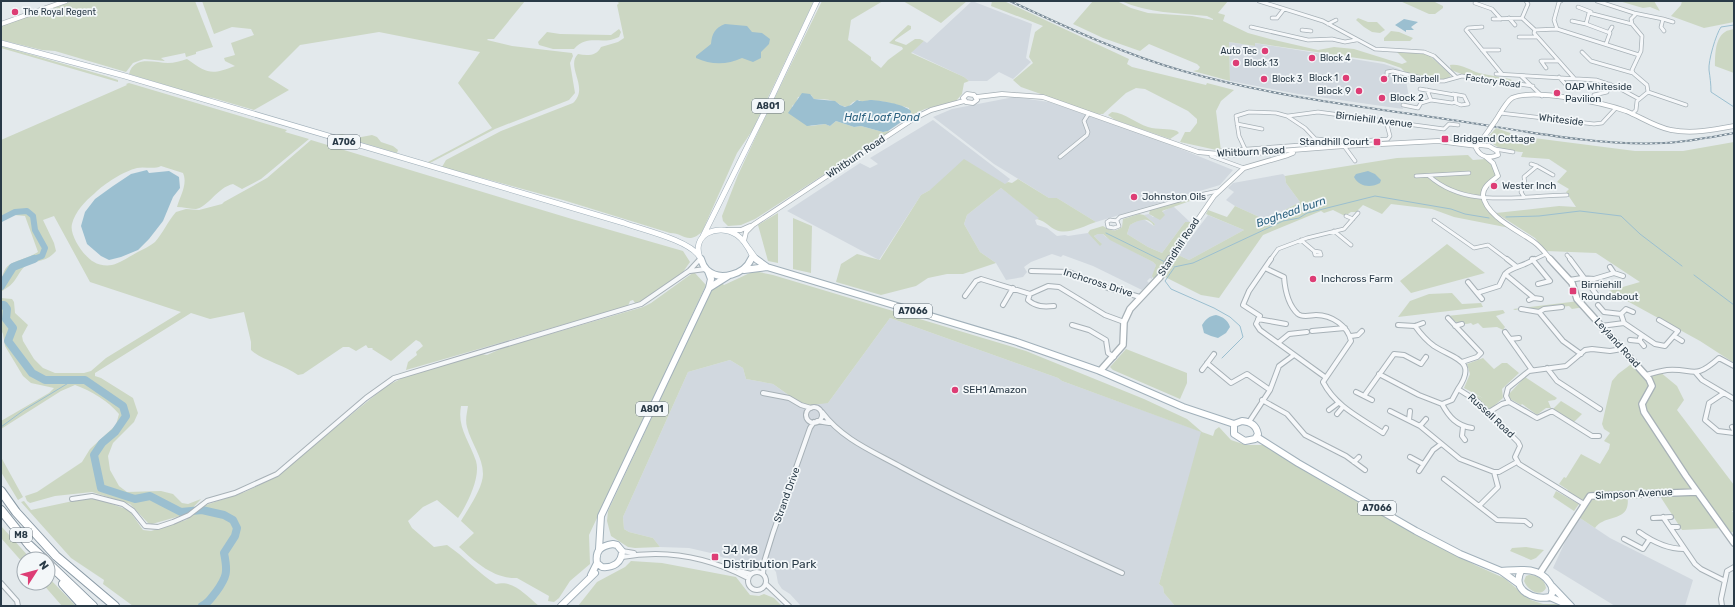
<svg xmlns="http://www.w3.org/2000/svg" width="1735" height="607" viewBox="0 0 1735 607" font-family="Rubik,sans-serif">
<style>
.built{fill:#d1d8df}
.green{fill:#ccd7c3}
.water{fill:#9bbfd0}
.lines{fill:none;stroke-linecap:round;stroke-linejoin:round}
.stream{stroke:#9bbfd0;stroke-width:1}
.river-far1{stroke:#9bbfd0;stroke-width:6}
.river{stroke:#9bbfd0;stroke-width:8}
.street-far1-casing{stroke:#a7b1b7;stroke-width:4.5}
.street-casing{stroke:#a7b1b7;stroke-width:6}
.secondary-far1-casing{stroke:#a7b1b7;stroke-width:5.5}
.secondary-casing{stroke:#a7b1b7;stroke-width:8}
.primary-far1-casing{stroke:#a1b0ba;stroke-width:6}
.primary-casing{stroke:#a1b0ba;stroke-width:8}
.highway-casing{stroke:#8999a5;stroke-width:10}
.street-far1{stroke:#f6f8fa;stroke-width:3}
.street{stroke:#f6f8fa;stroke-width:4}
.secondary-far1{stroke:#fff;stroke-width:4}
.secondary{stroke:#fff;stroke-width:5.5}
.primary-far1{stroke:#fff;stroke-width:5}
.primary{stroke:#fff;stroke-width:6}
.highway{stroke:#fff;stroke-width:8}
.rail-casing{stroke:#7b8c98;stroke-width:2}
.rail{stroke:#f3f7f9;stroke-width:1;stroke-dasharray:2.5;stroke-linecap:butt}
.secondary-bridge-casing{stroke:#a7b1b7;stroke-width:5.5;stroke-linecap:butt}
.secondary-bridge{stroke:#fff;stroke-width:4}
.poi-dot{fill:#dd3d75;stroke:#f3f7f9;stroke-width:1.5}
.labels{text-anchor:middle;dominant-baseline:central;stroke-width:3.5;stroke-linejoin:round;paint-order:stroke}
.far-poi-label{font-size:9px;fill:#293a47;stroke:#f3f7f9;text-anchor:start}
.far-street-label{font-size:9px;fill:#293a47;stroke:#f3f7f9}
.shield{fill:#f3f7f9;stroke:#66737c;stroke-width:1}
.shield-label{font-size:9px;font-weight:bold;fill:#293a47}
.poi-label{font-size:10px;fill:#293a47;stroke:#f3f7f9;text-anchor:start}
.street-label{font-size:10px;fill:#293a47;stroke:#f3f7f9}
.water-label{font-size:11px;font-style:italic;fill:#2e6380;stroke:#f3f7f9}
.near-poi-label{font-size:12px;fill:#293a47;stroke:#f3f7f9;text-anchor:start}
</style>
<rect width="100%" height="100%" fill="#e3e9ec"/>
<path class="built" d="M972,1L1032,24L1026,58L1031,62L1013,79L999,72L987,81H969L964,77L911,52L924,41L927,43Z
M1229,42L1254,46V43L1384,64L1399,69L1405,75L1410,103L1401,101L1403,109L1298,94L1230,81Z
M1014,97L1049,102L1156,139L1233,170L1220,185L1096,222L1057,198H1049L994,164L933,117L952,109Z
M933,120L1010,179L1005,185L930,190L921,195L879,260L787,211L860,163L870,168L878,164L870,158Z
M1283,174L1285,176L1286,183L1300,202L1266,220L1235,206L1226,200L1234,192L1228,188L1233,183Z
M1001,188L1040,218L1035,220L1037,225L1047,228L1057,236L1065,235L1068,236L1088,233L1102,244L1094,236L1098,234H1103L1106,237L1153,262L1156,265L1152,279L1150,278L1147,281L1149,283L1142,290L1093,266L1063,255L1061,257L1052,254L1031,262L1024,267L1027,272L1023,277L1006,280L996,263L980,252L964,224L967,215Z
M1173,206L1190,222H1185L1162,253L1148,247L1127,234L1130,225L1141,219L1145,220L1154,226L1155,224L1144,215L1149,214L1153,217Z
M1208,215L1244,230L1189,260L1178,255Z
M890,318L1058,378L1062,381L1202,432L1159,584L1163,587L1164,593L1175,606H801L790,594L782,589L778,583L776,572L772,567V561L761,559L754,568L749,569L715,554L689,548L660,547L653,538L629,532L624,529L623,517L688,372L730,360L743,368L746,379L773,384L798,402L828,403Z
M1577,516L1610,538L1693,580L1685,606H1615L1553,568Z"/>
<path class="green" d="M73,1H195L213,47L196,52V54L186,57L185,53L161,58L165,61L144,59L133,63L126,72L55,51L42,50L1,40V26Z
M202,1H525L494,39H488L487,40L512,46L572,53L573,56L570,63L575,93L569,100L495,129L430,163L428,162L492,128L458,83L480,52L379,32L300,45L268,77L289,90L254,110L213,98L205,97L129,74C134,55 155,63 168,63C174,63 181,61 187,59C208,74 211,75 235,66L225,61L224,58L235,55L231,43L254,35L251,29L232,27L214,34Z
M616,1H814L752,131L737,153L702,232C687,245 684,233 670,233L563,200L442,167L446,160L501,131L573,103C590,87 565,67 578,54C587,56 597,56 601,47L618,42L624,38L617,5L619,3Z
M822,1H883L851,20L848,40L871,57V60L881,68L888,60L903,49L902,47L889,43L908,25L911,26V29L895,40V41L906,45L915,39H920L924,41L911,53L964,77L969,81L964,83L962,94L956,101L925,109L910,116L909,108C894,104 877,98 862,102L859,100L853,102L848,107C841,107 839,103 833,101C827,99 820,99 814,99L811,95L798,97L796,103L792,106L798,119L811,126L825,124L830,126L836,121L854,127L861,126L883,132L888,131L890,132L755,219L741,225L728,226L723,221L722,216L738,175L758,132Z
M903,1H967L941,23Z
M992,1H1004L1129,59L1127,64L1132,67L1206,85L1207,83L1234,90L1221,101L1216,111L1221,151L1180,142L1185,132H1190L1197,123V119L1188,111L1145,89L1136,88L1126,93L1103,114H1097L1021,87L1013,80L1033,63L1029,57L1035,32L1043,26L991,6Z
M1093,1H1117L1131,8L1148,13L1192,16L1213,20V19L1207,16C1178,13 1148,13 1121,1H1228L1218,13L1225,15L1223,21L1248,33L1270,39L1318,50L1334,47L1354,49L1402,64L1407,62L1395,50L1420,52L1430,56L1449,73L1451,77L1445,79H1431L1406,73L1401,68L1384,62L1255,43V46L1229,42L1230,81L1193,71L1198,70L1200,67L1197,64L1149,44L1140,51L1103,38L1073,24Z
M1400,1H1433L1443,6V8L1435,14H1429Z
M1619,1H1654L1660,11L1650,7L1643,8Z
M1682,1H1734V22L1704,28L1671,16L1681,5Z
M1358,18L1368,22H1377L1385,30L1380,33L1372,32L1364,27L1356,20Z
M619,29L621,32L619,37C601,46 589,33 574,49H553L539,45L538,42L547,32L560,34L611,35Z
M1734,29V73L1715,66C1715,56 1715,38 1725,32C1727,30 1731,30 1734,29Z
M1391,31L1399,32L1413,38L1410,41H1384V38Z
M1,46L106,76L118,80V82L1,48Z
M1450,65C1460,63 1470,70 1479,73C1490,76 1510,77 1518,83L1464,75L1451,70Z
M129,83L287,130L285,132L309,139L261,179L242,189L233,184C218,187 207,208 196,209C190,209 183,207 177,207C180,196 188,184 183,173L161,166C153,170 145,166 137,168C124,171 104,184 95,193C85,201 75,212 72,224C69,235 84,257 94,262C98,265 106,266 112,265C120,263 129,257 136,253C142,250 150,246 155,242C163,233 168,221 176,212L186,209L199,210L222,204L224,202L267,178L311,140L572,219L683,251L690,262L683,272L641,302L635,303L633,300L630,301L628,306L406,370L408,362L417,355L416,352L423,346L420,342L416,340L391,361L372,349L373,348H368L366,345L356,351L349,347H343L303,374L298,375C284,365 261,360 251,350V342L244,312L210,319L191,313L95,373V376L101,378L133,398L138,413L134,422L113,443L108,456L110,470L119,486L127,492L161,491L173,494L182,503L188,504L201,499L187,514L152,524L148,523L130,504L92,492L55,496L30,503L27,501L25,496L37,492L82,462L90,449L116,425L119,414C108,401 92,391 75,385L61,391L1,429V421L49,393L54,388L31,383L23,376L5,346L3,334L1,330V298L12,299L14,302L15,313L28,325L22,336L23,341L34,359L43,368L55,373H84L91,371L106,358L181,312L90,282L54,216L43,220L54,243L56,251C45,264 34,259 24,267C20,271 18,276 15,280C11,286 6,288 1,292C1,257 14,266 38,252L25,216L14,215L1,222V140L127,85L126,84Z
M1112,112C1126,113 1135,123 1148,127C1158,130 1168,128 1177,131L1179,133L1170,139L1115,120L1108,115Z
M1496,128L1519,136L1635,151H1683L1734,142V363L1700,341L1609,291L1640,282L1596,253L1546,251L1535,238L1496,213L1559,206L1576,207L1566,192L1569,189L1557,182L1567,171L1549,159L1521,157L1523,152C1512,152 1492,149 1488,137Z
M342,134L356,138L372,135L377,137L381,142L393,146L398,150L397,153L336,135Z
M1468,155L1473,160L1486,159L1498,172V176L1488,183L1483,194L1490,209L1515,229L1454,217L1432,209L1391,204L1382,214L1363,205L1356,212H1351L1345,216L1333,210L1324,213L1321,211L1263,235L1219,298L1201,295L1165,277L1178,255L1189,260L1244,230L1206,214L1208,210L1227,217L1235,206L1266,220L1300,202L1286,183L1285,176L1397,158Z
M964,159L1005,184L1008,182L1012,183L1018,179L1049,198H1057L1096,222C1084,226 1068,235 1056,230C1049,227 1047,222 1037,219L1039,218L1001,188L967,215L964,224L980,252L996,263L963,274H947L928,278L916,286L881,295L836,282L841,264L857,254L880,260L921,195L930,190Z
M1198,196L1201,197L1162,211L1165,215L1160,220L1149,214L1150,210Z
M778,213V263L768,261L758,225Z
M1139,214L1144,215L1155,224L1154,226C1148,216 1139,220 1130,225L1127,234L1148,247L1162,253L1185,222H1190V225L1160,272L1157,277L1153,278L1152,276L1156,265L1153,262L1110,240L1103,234H1098L1094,236L1102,244L1100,246L1088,233L1090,230L1103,226C1110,230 1114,233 1122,227L1123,219Z
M793,218L812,226L811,273L793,269Z
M1447,244L1485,273L1411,293L1400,281Z
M694,272L706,285L589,535L590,564L570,581L559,598L554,602L548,601L549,596L517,578C494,579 475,562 459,547L474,533L461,521C468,509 483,488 483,474C483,457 471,443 467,427C465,420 467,413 468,406H461C457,428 469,440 476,461C481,477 467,505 458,518L437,500L423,507L408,521L412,528L434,547L447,545C465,557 478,573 496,584C514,580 525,595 539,606H133L103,584L104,580L71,558L21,502L24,501L31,510L87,498H94L129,510L143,530L151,531L186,520L203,506L245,492L265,482L285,469L385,387L406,376L481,354L487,355L505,347L643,307L651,303Z
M752,272H759L773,275L1026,351L1144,399L1187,419L1202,432L1213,436L1215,430L1219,427L1231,440L1246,445H1263L1333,488L1475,565L1504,578L1531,600L1543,604H1556L1560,606H1175L1164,593L1163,587L1159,584L1201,432L1062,381L1058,378L890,318L828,403L804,406L773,384L746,379L743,368L730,360L688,372L623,517L624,529L629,532L653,538L660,547L635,548L628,547L611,536L607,521L608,511L711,291L721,282L724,285Z
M1452,293L1462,304L1481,303L1483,307L1398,317L1410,301L1429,294Z
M1579,301L1584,307L1572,309L1569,306L1544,309L1539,312L1521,309L1515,310L1513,309Z
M1503,310L1505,313L1496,316L1505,327L1503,330L1497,327L1483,328L1478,323L1473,325L1471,323C1460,326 1455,321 1447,316Z
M1126,349L1187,373V383L1180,399L1113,370L1110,367Z
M1483,358L1494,369L1502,363H1507L1519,373L1502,389L1503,398L1495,405L1499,406L1489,412L1468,394L1472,393L1483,398L1464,388L1470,374L1467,364Z
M1634,362L1646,374L1660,372L1677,386L1684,400L1677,410L1734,485V511H1732L1734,514V532L1727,533L1723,528L1682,530L1658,493L1627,494C1633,524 1605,513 1595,528L1577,516L1584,504L1568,493V490L1559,484L1564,477L1566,478L1581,454L1600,464L1609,449L1610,444L1604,441L1610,433L1604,429L1602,424L1612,381L1618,374Z
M1525,377L1557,398L1555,400L1548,401L1551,408H1546L1538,414H1536L1522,404L1521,405L1510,399L1508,395Z
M1561,401L1582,414L1574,422L1553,409Z
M1,457L23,497L18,500L1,472Z
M1556,491L1579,504L1574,511L1553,497Z
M1,526L31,559H24V564L1,538Z
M1526,547L1544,550L1536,558L1531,560L1510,551L1512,548Z
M631,561L662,563L736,577L750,595L759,596L764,594L774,598L782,606H578L597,582L625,567Z
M1529,575C1538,575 1545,580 1546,588C1540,599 1527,589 1524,581L1526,576Z
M48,577L76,606H62L42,583H48Z"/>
<path class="water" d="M1404,19L1418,22L1411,27L1414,30H1406V32L1395,25Z
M725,24L747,26L752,32L762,33L770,39L769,44L761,52V58L753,62L742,58C727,65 711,65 696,58V56L711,44C712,33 715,28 725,24Z
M802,93L810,94L814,99L835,101L840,105L845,107L851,105L857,100C862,102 864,101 870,100C879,100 904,104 911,111L910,116L888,131L883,132L861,126L854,127L836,121L830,126L825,124L807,126L788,113Z
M147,170L149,173L169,171L179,177L180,188L173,197L163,221L149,239L138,250L121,257L109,260L101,256L87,244L81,226L85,212L95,199L113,186L131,174Z
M1368,171L1375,174L1381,180L1380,183C1371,188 1359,187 1354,177L1356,174Z
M1216,315C1223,317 1228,320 1230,327L1226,333L1218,338L1211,336L1204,333L1202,325C1206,319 1209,316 1216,315Z"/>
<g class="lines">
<path class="stream" d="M1734,25L1721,27C1716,34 1708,61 1709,70C1710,77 1711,84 1711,92L1734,107
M1506,217L1539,216L1580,211L1621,216L1640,234L1682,266
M1106,233L1165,262
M1174,267L1193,263L1283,221L1299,218L1307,213L1375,196L1451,209L1465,214L1489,218
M1174,268L1165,281L1171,289L1214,308L1230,317L1240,326L1243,337L1222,358
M1694,275L1734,305
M1,427L24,410L75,379"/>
<path class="river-far1" d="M1,219L15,212L27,211L33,216L35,230L45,248L42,256L31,260"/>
<path class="river" d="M1,286L13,267L34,259
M1,305H4L7,309L6,319L13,328L8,341L32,373L45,380H85L123,406L126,416L115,432L102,443L94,455L101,488L135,499L150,496L181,512L202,510L224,515L233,520L237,528L235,536L224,553C228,572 227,577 216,592C211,598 209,603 202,606"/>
<defs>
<path id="street-far1" d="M1259,1L1323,21L1375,49L1424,52L1434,56L1456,77
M1526,1L1528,4L1522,18L1535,30
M1597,1L1634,13L1663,19L1661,27L1664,31
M1475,3L1492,9L1501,19
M1578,7L1591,12
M1272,18H1277L1284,9
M1509,18L1515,25
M1493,19L1522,18
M1663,19L1673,22
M1572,21L1586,24
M1328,24L1336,20
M1251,27L1308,40L1332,39L1345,42L1356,40
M1482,27L1468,28L1466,30L1502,74
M1557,29L1554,20L1559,2L1561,1
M1302,30L1311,31
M1609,32L1612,27
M1519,37H1537
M1606,44L1610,33L1586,24L1589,13L1632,24
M1482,50H1499
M1582,52L1591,61L1633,73
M1546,68L1541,61H1558
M1496,74L1596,80L1617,87L1639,99
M1387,75V72L1393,71L1434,81H1444L1462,76L1533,86
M1521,76L1542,96
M1559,77L1568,87L1580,89
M1574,78L1534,33L1535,30L1557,29L1639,55
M1427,90L1431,100
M1648,92L1686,105
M1453,94L1464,96L1468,104L1461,105L1456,103
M1594,95L1607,92L1610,84
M1403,105L1418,108L1421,103L1431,100L1452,103L1456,102L1455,95L1420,89
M1500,113L1594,124L1602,123L1616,108
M1632,114L1636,110L1637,101L1648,92L1647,85L1633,73L1632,70L1641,51L1642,36L1632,24L1631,19L1635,15L1634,13
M1288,116L1318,112L1444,129L1449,124L1458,125
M1237,124L1262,129
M1344,146L1355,161
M1245,149L1239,136L1236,116L1249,112L1276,113L1287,116L1305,128L1323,147
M1495,149L1513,152
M1221,151L1301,145L1317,139L1345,142L1388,139L1390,136L1386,121
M1211,154V156L1244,168
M1060,157L1087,135L1088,132L1084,121L1089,113
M1531,164L1537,166
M1416,176L1469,173
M1429,176C1468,210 1520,195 1567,195
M1524,197L1521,192L1525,184L1524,177L1537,166L1553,175
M1346,216L1353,219
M1110,220L1117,221L1119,226L1114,228L1108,227L1107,222Z
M1434,220L1474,248L1488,245L1508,260
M1116,221L1120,217L1190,197L1218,191
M1334,231L1351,245
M1301,240L1314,251
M1314,251L1320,252L1321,255H1315Z
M1567,255L1571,260
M1270,260L1278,249L1307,238L1344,229L1358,213
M1533,260L1546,254"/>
<path id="street" d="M1271,259L1249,291L1243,305L1260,316L1256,324L1260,330L1325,377
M1507,259L1517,267
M1532,259L1550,281L1538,284
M1534,259C1524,267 1512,266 1505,274L1534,298
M1570,259L1596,294
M1610,267L1614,273
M1265,268L1284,277C1285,290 1288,305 1298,314C1303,318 1311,315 1316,315C1332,315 1348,326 1351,341L1323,382C1336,407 1361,418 1383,433L1386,428
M690,271L705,269
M1031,271L1069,272L1108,288L1140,297
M1569,280L1582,278L1594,279L1614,273L1623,276
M1468,282L1477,293
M1030,294L1028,300C1036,307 1044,307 1054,306
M965,296L976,281L981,279L1030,294L1048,286L1059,287L1105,315L1124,322
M1482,299L1477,293L1499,286L1505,274
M1529,300L1534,298L1541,299
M1003,305L1013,288
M1598,305L1604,312L1621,314L1624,323
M1521,309L1539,312L1544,309L1562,307
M1539,312L1563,341L1581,354
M1621,314L1626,309L1633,312
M1448,318L1481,353L1477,357L1462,362
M1258,319L1286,324
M1072,325L1089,330L1106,340L1108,353L1114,357
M1398,325L1415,326L1423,323
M1415,326C1420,333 1427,341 1434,346C1454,359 1478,360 1458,389L1477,401L1518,442L1520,446L1515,457L1519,464L1584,504
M1455,326L1462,324
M1601,326L1624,323L1655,344L1665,346L1678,331L1659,320
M1312,331L1345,328
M1505,332L1532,370
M1351,336L1358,335L1362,331
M1674,336L1682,341
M1510,339L1519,338
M1630,340L1640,341V338L1643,336
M1640,341L1644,346
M1278,343L1289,334L1307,332
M1207,363L1231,383L1247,374L1270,390
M1547,368L1557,381L1600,409
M1202,370L1214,354
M1696,373L1702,380L1734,399
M1379,374L1419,395L1442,404L1452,400L1458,389
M1646,375C1653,373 1660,371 1667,370C1695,368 1693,381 1719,358L1734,366
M1356,392L1372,400
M763,393L789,398L801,405L811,408
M1724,393L1709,403L1705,420L1718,431L1734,433
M1364,396L1394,354L1404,355L1421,364L1426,357
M1262,400L1287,414L1305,435L1346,456L1365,470
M1509,402L1506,396L1508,388L1529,371L1566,366L1585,350L1592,349L1610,351L1622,349
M1442,404C1449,417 1457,426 1472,428
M806 415a8 8 0 1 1 16 0a8 8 0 1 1-16 0Z
M1329,410L1337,404
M1390,411L1420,426L1460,459L1494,472H1499L1517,462
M822,412C842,439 872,451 901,467C973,506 1048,539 1122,573
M1489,412L1502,404L1509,402L1537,418L1552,411L1592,436H1599
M1337,414L1342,408
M1409,420L1410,411
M817,421L829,423
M1249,422L1270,390L1279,366L1294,355
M1420,426L1426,419
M1463,427L1462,436L1465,440
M1732,427L1734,430
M1410,457L1423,464
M1354,462L1359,457
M1419,471L1433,450L1441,444
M1444,479L1497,520L1525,521L1530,525
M72,499L92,496L123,504L133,511L145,526L158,527L173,522L189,515L207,501L235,493L277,474L366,398L394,378L641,304L689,271L700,259
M1479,506L1498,487L1494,472
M1663,517L1695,564L1701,569L1725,581
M1653,518L1671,517
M1670,527H1678
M1639,532C1653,542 1667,549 1684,549
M1624,539L1643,549L1649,540
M622,551L634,553
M622,557C667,549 708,557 748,578
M739,571L751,574
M748 581a9 9 0 1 1 18 0a9 9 0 1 1-18 0Z
M763,574L764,562L773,533L810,428L814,422
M1,583L17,601L18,606
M766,584L789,606
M1722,606L1721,599L1727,571L1734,567"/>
<path id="secondary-far1" d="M1,24L66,1
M967,94L974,95L977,100L973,103L966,102L963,98Z
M977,97L1002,94L1043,97L1198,152L1229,155L1344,146L1438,141L1477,146
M1496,120C1500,114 1506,102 1512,98C1533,88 1604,103 1626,111C1641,117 1655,127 1671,130C1692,134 1713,130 1734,126
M1480,145L1489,146L1497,151L1498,155C1489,159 1480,157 1476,148L1489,130
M1486,157L1493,163L1498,176C1492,181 1483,186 1483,195C1485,216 1519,231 1534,242C1541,247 1546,254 1551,260
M727,230H741L750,226
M744,241L746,232L753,225L913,119L931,110L964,101
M1170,260L1214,196L1244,168L1288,155L1293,153V150"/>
<path id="secondary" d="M1550,259L1572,283L1577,299L1649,379L1652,386L1642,404L1644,412L1686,476L1734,543
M1100,371L1123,345L1124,322L1130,309L1160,277L1170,259
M1540,573L1590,496L1697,492"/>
<path id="primary-far1" d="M1,43L125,76L624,223C643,230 688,240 699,256
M703,236L770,101L817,1
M749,249L757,260
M701,260C689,235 718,222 737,235C744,240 748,247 752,255L751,260"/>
<path id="primary" d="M701,259C702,263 704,267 707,270C720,282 745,274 751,259
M756,259L767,267L1017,342L1100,371L1183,407L1234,424
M744,270L767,267
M709,288L728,276
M1242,421C1251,422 1256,425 1258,434L1255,439L1245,441L1234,434V424Z
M1257,437L1298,463L1416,531L1460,554L1501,571L1519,584
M613,544L617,545L622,551C622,563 613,568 602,567L597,563C595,550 601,546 613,544Z
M599,549L601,516L709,288L711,279L708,271
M1501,571C1518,570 1538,566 1549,582C1553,587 1554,592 1550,597C1534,601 1511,590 1521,571
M591,575L597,563
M1552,586L1571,606
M1550,597L1568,605
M561,606L595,573"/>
<path id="highway" d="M1,491L16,512L56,556L115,606
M1,510L29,545L44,559
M48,563L93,606
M63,584L83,606"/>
</defs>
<use href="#street-far1" class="street-far1-casing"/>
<use href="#street" class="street-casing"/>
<use href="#secondary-far1" class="secondary-far1-casing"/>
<use href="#secondary" class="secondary-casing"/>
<use href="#primary-far1" class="primary-far1-casing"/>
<use href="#primary" class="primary-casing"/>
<use href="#highway" class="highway-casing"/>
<use href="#street-far1" class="street-far1"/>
<use href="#street" class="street"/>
<use href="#secondary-far1" class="secondary-far1"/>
<use href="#secondary" class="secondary"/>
<use href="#primary-far1" class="primary-far1"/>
<use href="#primary" class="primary"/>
<use href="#highway" class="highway"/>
<defs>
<path id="rail" d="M1010,1C1066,27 1123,54 1183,71C1273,97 1367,107 1459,121C1526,131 1595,146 1664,143C1687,142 1711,137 1734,133"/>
</defs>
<use href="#rail" class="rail-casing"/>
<use href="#rail" class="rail"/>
<defs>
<path id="secondary-bridge" d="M1489,130L1496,120"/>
</defs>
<use href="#secondary-bridge" class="secondary-bridge-casing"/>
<use href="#secondary-bridge" class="secondary-bridge"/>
</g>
<g class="poi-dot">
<circle cx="15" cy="12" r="4"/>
<circle cx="1265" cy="51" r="4"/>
<circle cx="1312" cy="58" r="4"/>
<circle cx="1236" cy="63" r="4"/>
<circle cx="1346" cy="78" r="4"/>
<circle cx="1264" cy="79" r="4"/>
<circle cx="1384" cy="79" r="4"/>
<circle cx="1359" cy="91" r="4"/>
<circle cx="1557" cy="93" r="4"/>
<circle cx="1382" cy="98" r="4"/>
<rect x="1441" y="135" width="8" height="8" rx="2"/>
<rect x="1373" y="138" width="8" height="8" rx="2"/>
<circle cx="1494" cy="186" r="4"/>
<circle cx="1134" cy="197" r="4"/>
<circle cx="1313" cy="279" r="4"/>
<rect x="1569" y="287" width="8" height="8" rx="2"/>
<circle cx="955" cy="390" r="4"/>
<rect x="711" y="553" width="8" height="8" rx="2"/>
</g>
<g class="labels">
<g class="far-poi-label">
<text x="23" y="12">The Royal Regent</text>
<text x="1257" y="51" text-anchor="end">Auto Tec</text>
<text x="1320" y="58">Block 4</text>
<text x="1244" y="63">Block 13</text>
<text x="1338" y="78" text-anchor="end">Block 1</text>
<text x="1272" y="79">Block 3</text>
<text x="1392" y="79">The Barbell</text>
</g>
<g class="far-street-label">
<text transform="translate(1493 81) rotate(8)">Factory Road</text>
</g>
<g class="shield">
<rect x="752" y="99" width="32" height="14" rx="3"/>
<rect x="328" y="135" width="32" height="14" rx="3"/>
<rect x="894" y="304" width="38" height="14" rx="3"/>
<rect x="636" y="402" width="32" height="14" rx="3"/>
<rect x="1358" y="501" width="38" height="14" rx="3"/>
<rect x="10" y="528" width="22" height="14" rx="3"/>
</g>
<g class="shield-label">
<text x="768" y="106">A801</text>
<text x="344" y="142">A706</text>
<text x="913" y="311">A7066</text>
<text x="652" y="409">A801</text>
<text x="1377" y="508">A7066</text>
<text x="21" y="535">M8</text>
</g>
<g class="poi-label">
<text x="1565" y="87">OAP Whiteside<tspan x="1565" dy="12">Pavilion</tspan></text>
<text x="1351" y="91" text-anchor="end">Block 9</text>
<text x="1390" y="98">Block 2</text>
<text x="1453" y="139">Bridgend Cottage</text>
<text x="1369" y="142" text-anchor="end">Standhill Court</text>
<text x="1502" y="186">Wester Inch</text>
<text x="1142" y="197">Johnston Oils</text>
<text x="1321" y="279">Inchcross Farm</text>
<text x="1581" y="285">Birniehill<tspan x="1581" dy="12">Roundabout</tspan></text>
<text x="963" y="390">SEH1 Amazon</text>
</g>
<g class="street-label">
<text transform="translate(1374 120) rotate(7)">Birniehill Avenue</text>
<text transform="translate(1561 120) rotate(7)">Whiteside</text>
<text transform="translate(1251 152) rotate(-3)">Whitburn Road</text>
<text transform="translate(856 157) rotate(-34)">Whitburn Road</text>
<text transform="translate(1179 247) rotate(-57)">Standhill Road</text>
<text transform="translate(1098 283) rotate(18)">Inchcross Drive</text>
<text transform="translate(1617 343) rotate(48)">Leyland Road</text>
<text transform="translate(1491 416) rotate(43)">Russell Road</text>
<text transform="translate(1634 494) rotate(-3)">Simpson Avenue</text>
<text transform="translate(787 495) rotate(-70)">Strand Drive</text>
</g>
<g class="water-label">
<text x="882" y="117">Half Loaf Pond</text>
<text transform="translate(1291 212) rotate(-19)">Boghead burn</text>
</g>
<g class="near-poi-label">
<text x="723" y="550">J4 M8<tspan x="723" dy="14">Distribution Park</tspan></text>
</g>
</g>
<rect width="1735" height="607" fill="none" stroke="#293a47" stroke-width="4"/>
<g transform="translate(36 571) rotate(54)"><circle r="19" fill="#f3f7f9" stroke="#a2abb2"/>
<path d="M0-3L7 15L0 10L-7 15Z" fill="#dd3d75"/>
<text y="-6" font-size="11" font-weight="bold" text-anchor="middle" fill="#293a47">N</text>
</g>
</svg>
